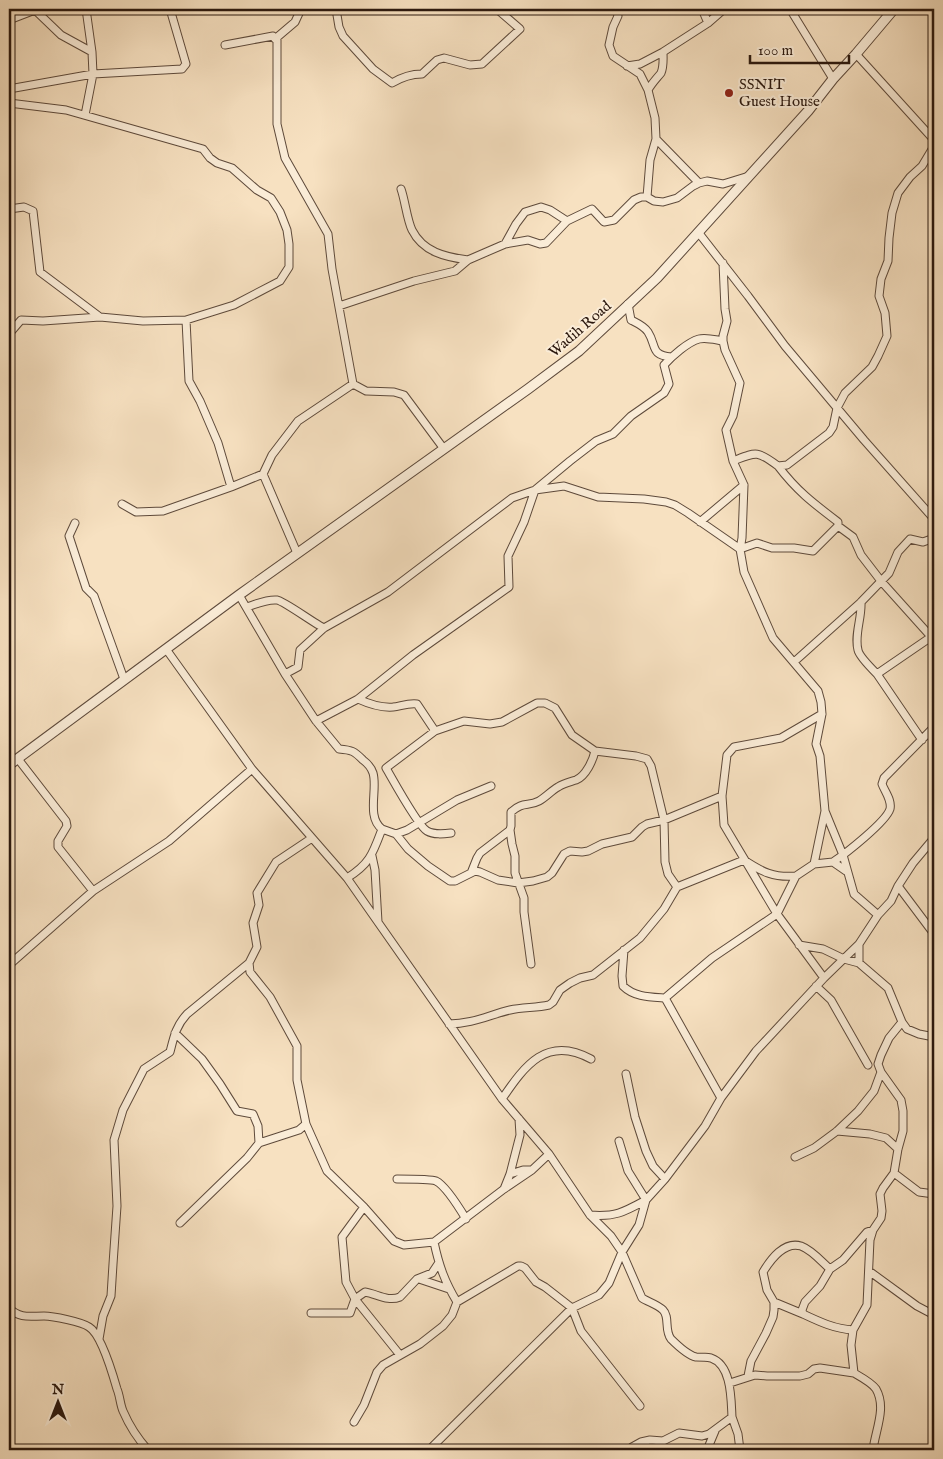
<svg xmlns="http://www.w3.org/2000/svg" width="943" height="1459" viewBox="0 0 943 1459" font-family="'IM FELL English',serif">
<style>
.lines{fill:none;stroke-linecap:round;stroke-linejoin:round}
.minor-casing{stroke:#5e4a3b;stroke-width:9}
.tertiary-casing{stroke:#5e4a3b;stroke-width:11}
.minor{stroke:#faecd7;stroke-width:7}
.tertiary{stroke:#faecd7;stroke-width:9}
.poi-dot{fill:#8f2418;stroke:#faecd7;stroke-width:2}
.labels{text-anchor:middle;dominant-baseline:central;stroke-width:4;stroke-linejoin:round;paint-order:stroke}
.poi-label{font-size:15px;fill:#2b180e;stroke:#faecd7;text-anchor:start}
.street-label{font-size:15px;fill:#2b180e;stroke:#faecd7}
</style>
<rect width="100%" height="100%" fill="#f7e1c1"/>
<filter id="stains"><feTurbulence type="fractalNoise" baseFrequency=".004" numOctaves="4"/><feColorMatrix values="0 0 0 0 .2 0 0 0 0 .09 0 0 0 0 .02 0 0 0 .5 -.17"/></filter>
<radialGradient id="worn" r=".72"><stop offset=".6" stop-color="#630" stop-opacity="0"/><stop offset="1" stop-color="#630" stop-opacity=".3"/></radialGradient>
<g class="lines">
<defs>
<path id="minor" d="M86,9L92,52
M336,9L339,27L343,36L373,69L392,83C402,77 411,74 422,74L437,60L444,58L470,65L482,64L520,29L497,9
M616,9L618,16L613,27L609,45L613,56L640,74L648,90
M702,9L708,23
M790,9L833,79
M9,20L35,10L61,35L92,52L93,74L85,115
M275,39L295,22L301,9
M225,45L273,36L277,40V124L285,158L328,234L332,269L353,384L366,391L394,392L404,395L444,449
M856,54L934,140
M627,66L640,64L663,52L708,23L724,9
M9,89L93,74L182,69L186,64L170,9
M9,103L66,110L203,149L210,158L217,163L232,168L257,190L271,198L280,212L287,230L289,244V267L280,281L234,305L186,320L143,321L100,317L43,321L21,320L9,334
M656,139L699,183
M401,189C405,200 407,220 412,230C423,252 445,257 468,260
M647,197L650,160L656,139L655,118L648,90C652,83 657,78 661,73C664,66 663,58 663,52
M9,209L24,207L33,211L40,272L100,317
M698,232L748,296L785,346L864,440L934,519
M505,244L528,240L540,244L546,243L567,221
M723,263L725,309L727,321L723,336V341L725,350L740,383L733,416L726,430L733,461L744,485L742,538L740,549L744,572L773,638L818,691L821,702L822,714L816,744L820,756L825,811L843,855L854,894L878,915
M628,304L631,320C637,323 644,326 648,332C657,346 650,355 671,357
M339,306L414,281L455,271L468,260L505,244L516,224L525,212L541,207L550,210L567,221L592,209L604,222L614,220L634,200L641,197H647L654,201L663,202L677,198L693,186L699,183L707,181L723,184L749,176
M186,320L189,381L200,401L218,443L231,487L263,474L272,455L298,421L353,384
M733,461C756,452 757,450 778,466L787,465L829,433L833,427L837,408L845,393L872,367L878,356L887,336L885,313L879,296L881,279L888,261L889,238L892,213L898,193L910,177L922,166L934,146
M778,466C797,491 813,503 838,522V526L853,537L861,555L881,581L934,640
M263,474L297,553
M122,504L136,512L163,511L231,487
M700,522L744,485
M75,523L69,536L86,588L94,596L124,679
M239,595L285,674L316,721L339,749C352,750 354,751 363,760C367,763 371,767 373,773C378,789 366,817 382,829C373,853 370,864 347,878
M861,602C862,618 854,635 858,650C859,656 872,669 877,674L931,637
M247,607C256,604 267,599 277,600C284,601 315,624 324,628
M166,649L252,769L347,878L502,1099L549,1154L590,1215L611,1236L622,1252L642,1298C648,1302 657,1304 663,1310C670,1317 664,1330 671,1339C677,1345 687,1355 696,1357C701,1357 706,1357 711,1358C732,1365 731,1400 732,1417L709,1434L702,1436L679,1433L663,1441L650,1440L641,1442L632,1447L629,1450
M794,662L861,602L889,573L898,552L910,539L923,542L934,538
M285,674L298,667L300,650L324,628L388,592L512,498L535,490L564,486L598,497L644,499L666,502L675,505L688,513L740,549L757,543L772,548H794L813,551L838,526
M877,674L922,740
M358,699C369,704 380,708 393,707C401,706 408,703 417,704L435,731
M822,714L781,738L734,747L727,755L722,796L724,825L777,914L824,978
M316,721L358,699L413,655L509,587L508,556L524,522L535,490L570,461L596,441L613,434L631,416L664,393L669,384L664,365C672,356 688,342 699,339C706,337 716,340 723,341
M18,759L66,821L67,826L58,841V847L93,891
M382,829L396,834L407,830L457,800L491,786
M510,830L512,844L515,856V873L524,898V912L531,964
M396,834L408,849L428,866L450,881H455L475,871L480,872L498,880L518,883L533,881L547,877L552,873L564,854L570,851L582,852L588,851L602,844L632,837L642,827L647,824L664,820L722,796
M312,838L276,862L257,893L259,905L253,923L257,947L249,963L250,972L270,997L297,1046V1080L306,1124L327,1171L364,1207L394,1241L404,1245L434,1242L504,1189L532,1170L549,1154
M372,856L375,870L378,922
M833,862C845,854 886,822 890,809C892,800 885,792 882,784L884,778L934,727
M814,864L833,862L846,871
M471,873L477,858L480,853L510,830L511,826V812C523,801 528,807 539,801C546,797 551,791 558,787C564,783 570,782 576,780C586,776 593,760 595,751
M898,886L934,934
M677,887L744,860C762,872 774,878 796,876
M859,944V963L888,988L902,1022L907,1029L919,1034L934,1037
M799,945L823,949L844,959L859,963
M624,950L622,976L623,986C634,997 650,997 665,998L712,958L777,914L796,876L814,864L825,811
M9,965L93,891L169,841L252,769
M816,986L831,1000L868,1065
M665,998L721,1098
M449,1024C472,1024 489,1015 510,1010C523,1007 536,1008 549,1005L553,1002L560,990L570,983L580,978L593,975L640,938L664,909L677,887L668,874L665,862L664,820L651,766L647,759L636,756L595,751L572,735L555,708L545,703H537L502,722L490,724L464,721L435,731L386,768C393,780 418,826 427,831C434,835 443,834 451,833
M175,1033L202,1059L220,1084L237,1111L253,1114L258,1126L259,1143
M626,1074L635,1117L646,1151L653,1166L665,1179
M502,1099C525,1065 547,1035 591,1059
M837,1131L870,1134L886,1138L898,1149
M795,1157L814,1148L837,1131L858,1111L874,1091L881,1072
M894,1173L919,1192L934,1194
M510,1174L523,1170H531
M397,1179C405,1179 431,1179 436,1181C446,1186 460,1209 466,1219
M504,1189L510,1174L520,1135L519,1119
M364,1207L342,1237L346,1282L355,1299L400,1355
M590,1215C616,1217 624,1212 646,1200L628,1171L619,1141
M180,1223L247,1158L259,1143L299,1130L306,1124
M434,1242C439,1266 445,1282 457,1302L518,1266H521L525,1268L536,1282L545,1287L572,1308L581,1331L640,1406
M869,1271L917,1306L934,1315
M419,1279L449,1289
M774,1302L803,1314
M9,1308C20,1319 30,1316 44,1316C53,1316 82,1322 89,1327C101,1334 113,1375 117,1389C120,1396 120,1404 123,1411C129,1425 138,1439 148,1450
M311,1313H350L355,1299L365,1292C377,1294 388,1302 400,1297L417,1279L432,1273L438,1264
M853,1330C835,1329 820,1322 803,1314L802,1310L805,1302L820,1286L830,1269L843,1260L867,1232L873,1230
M99,1339L103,1316L111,1296L113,1264L117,1206L114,1140L123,1110L144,1069L170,1052C174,1036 176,1026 187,1014L249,963
M748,1376L751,1361L766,1333L773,1317L774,1310V1302L767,1290L763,1272C771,1259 784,1241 801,1246C812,1250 822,1262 830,1269
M730,1383L755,1375L767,1376H800L808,1374L814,1369L820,1368L854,1373
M732,1417L738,1434L740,1450
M354,1422L364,1405L377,1372L383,1365L420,1344L443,1326L452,1315L457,1302
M429,1450L572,1308L599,1295L609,1283L622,1252L639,1225L646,1200L665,1179L705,1126L721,1098L756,1051L824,978L859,944L878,915L891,901L898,886L913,863L934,838
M707,1450L715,1431
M873,1450C875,1431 887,1408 876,1389C872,1383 861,1377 854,1373L851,1345L853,1330L867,1305L870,1240L873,1230L881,1218L882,1211L880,1194L883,1188L894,1173L898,1149L903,1131V1111L901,1100L881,1072L878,1064L881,1055L889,1038L902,1022"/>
<path id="tertiary" d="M9,765L239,595L528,389L579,351L657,278L808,111L833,79L856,54L894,9"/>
</defs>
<use href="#minor" class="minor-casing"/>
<use href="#tertiary" class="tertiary-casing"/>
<use href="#minor" class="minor"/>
<use href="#tertiary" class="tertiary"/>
</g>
<circle class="poi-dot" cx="729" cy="93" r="5"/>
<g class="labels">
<g class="poi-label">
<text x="739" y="84">SSNIT<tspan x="739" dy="17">Guest House</tspan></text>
</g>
<g class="street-label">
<text transform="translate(580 329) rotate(-41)">Wadih Road</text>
</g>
</g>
<rect width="943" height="1459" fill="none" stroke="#f7e1c1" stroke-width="30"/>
<rect x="10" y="10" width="923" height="1439" fill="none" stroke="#2b180e" stroke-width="2.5"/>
<rect x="15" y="15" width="913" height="1429" fill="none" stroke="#2b180e"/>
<g transform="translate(58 1402)" stroke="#faecd7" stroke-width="4" paint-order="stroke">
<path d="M0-4L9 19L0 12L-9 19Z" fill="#2b180e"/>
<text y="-8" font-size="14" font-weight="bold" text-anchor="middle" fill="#2b180e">N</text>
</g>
<path d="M750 55v8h99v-8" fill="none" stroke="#2b180e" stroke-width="2.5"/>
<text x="758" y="55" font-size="15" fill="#2b180e" stroke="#faecd7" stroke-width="4" paint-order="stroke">100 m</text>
<rect width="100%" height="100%" filter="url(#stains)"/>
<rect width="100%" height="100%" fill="url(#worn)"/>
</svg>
